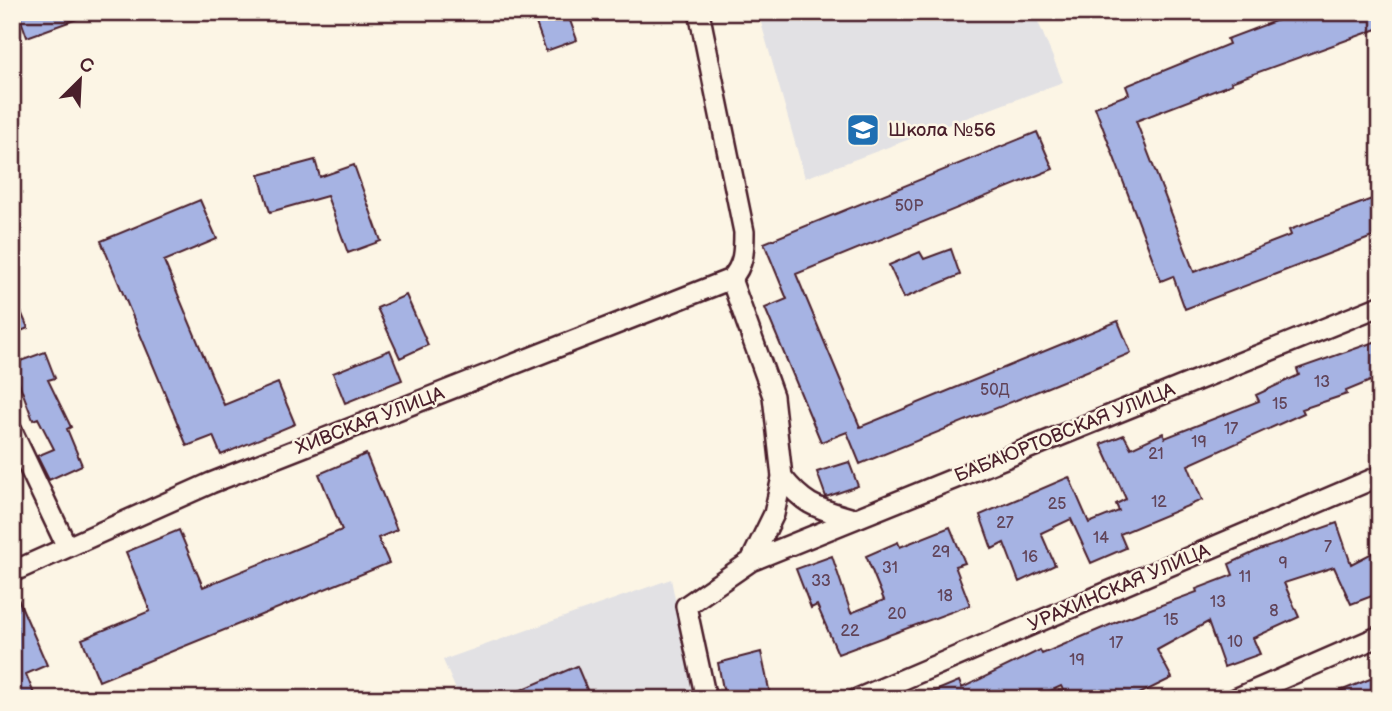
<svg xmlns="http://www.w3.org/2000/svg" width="1392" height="711" viewBox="0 0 1392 711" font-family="'Balsamiq Sans',sans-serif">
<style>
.built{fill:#e2e1e4}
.building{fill:#a6b3e3;stroke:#4a1f2b;stroke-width:2}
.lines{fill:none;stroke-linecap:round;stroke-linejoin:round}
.minor-casing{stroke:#4a1f2b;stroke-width:24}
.minor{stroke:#fcf5e5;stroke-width:19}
.labels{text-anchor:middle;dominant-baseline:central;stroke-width:5;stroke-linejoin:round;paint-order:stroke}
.number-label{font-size:16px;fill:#614459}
.poi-label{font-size:19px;fill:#4a1f2b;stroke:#fcf5e5;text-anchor:start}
.street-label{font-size:19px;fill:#4a1f2b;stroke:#fcf5e5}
</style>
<rect width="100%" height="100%" fill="#fcf5e5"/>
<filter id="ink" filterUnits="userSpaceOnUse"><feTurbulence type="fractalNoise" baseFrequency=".0143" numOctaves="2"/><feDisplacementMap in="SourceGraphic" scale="14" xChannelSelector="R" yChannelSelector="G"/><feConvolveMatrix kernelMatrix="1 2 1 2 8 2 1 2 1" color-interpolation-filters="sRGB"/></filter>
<g filter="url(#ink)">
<path class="built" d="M758,12H1034L1063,82L805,178Z
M671,579L695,699H460L443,660Z"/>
<path class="building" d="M18,12H91V14L27,37Z
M532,12H567L577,40L546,51Z
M1299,12H1380V28L1231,82L1232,84L1136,121L1194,272L1291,235L1289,230L1380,196V234L1185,309L1173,276L1161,281L1095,107L1129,94L1126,86L1229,44L1227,39Z
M1037,132L1053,169L796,274L860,427L1118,321L1131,353L860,464L847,432L821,442L765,308L787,299L764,243Z
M315,160L320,177L354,165L381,241L348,253L327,196L270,212L259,175Z
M200,200L217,239L164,261L224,405L278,383L295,424L221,455L213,436L187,446L101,241Z
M951,249L960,275L904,298L889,265L920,252L924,259Z
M12,291L28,328L12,335Z
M406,295L428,345L400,358L377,308Z
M1380,340V377L1346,391L1347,394L1302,409L1304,413L1188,465L1202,500L1120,534L1126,548L1091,563L1071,519L1041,533L1055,565L1019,582L1004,543L992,549L980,515L1069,477L1089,523L1119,511L1116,504L1126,499L1101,444L1124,435L1131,448L1163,433L1165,438L1259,401L1256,395L1299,375L1297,369Z
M390,350L402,380L345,403L333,373Z
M45,352L55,378L48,380L71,427L67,429L82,465L49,480L37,456L54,449L38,418L33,420L12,364Z
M366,454L397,530L378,538L389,563L99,681L82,639L150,611L126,552L179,530L203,587L342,530L319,474Z
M849,462L858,486L826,497L817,472Z
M1337,523L1351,564L1374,552L1380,565V593L1351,604L1334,567L1284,583L1299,617L1253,638L1260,654L1224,667L1208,622L1157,650L1172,678L1129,699H1068L1061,686L1033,699H916L959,681L962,688L1040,650L1042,654L1126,618L1197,592L1196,589L1233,575L1229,564L1259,550Z
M950,527L965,563L955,566L970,605L838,654L817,605L811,608L796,569L832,556L851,613L884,600L866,556L898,542L900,547Z
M12,585L47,665L26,674L36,699H22L12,680Z
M761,652L770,694L747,699H725L718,663Z
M577,666L591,699H500Z
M1380,675V699H1323V698Z"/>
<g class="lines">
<defs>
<path id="minor" d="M699,12L744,232C744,251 744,265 731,279L773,396L782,477L774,514L751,561L686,606L706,699
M12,431L67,547
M782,477C806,507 818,508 853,519
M751,561L1380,306
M12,572L211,483L731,279
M857,699L1380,476
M1235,699L1380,636"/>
</defs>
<use href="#minor" class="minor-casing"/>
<use href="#minor" class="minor"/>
</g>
</g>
<defs>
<symbol id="school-square" viewBox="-11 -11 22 22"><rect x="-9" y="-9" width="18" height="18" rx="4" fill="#1f6fb2" stroke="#fcf5e5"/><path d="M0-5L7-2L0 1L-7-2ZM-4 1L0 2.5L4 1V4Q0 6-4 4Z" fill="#fff"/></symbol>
</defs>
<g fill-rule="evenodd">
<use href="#school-square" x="844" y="111" width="38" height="38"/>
</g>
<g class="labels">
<g class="number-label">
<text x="909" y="206">50Р</text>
<text x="1322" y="382">13</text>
<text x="995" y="390">50Д</text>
<text x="1280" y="404">15</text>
<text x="1231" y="429">17</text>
<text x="1199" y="442">19</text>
<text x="1156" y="454">21</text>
<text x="1159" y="502">12</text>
<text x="1057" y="504">25</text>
<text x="1005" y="523">27</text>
<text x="1101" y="538">14</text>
<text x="1328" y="547">7</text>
<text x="941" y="552">29</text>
<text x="1030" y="557">16</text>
<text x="1283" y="563">9</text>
<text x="890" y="568">31</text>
<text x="1245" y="577">11</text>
<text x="821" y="581">33</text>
<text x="945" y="596">18</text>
<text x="1218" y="602">13</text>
<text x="1274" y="611">8</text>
<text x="897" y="614">20</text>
<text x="1171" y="620">15</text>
<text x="850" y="631">22</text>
<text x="1235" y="642">10</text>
<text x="1116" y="643">17</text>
<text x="1077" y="660">19</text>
</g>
<g class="poi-label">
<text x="888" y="130">Школа №56</text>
</g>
<g class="street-label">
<text transform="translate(370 421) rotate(-21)">ХИВСКАЯ УЛИЦА</text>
<text transform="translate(1065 433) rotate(-22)">БАБАЮРТОВСКАЯ УЛИЦА</text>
<text transform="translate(1119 588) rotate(-23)">УРАХИНСКАЯ УЛИЦА</text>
</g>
</g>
<rect width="1392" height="711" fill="none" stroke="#fcf5e5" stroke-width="42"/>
<rect x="21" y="21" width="1350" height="669" fill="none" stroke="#4a1f2b" stroke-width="2.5" filter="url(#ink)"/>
<g transform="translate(80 80) rotate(24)" stroke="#fcf5e5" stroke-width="5" paint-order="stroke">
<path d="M0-5L12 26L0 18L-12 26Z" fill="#4a1f2b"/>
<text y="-10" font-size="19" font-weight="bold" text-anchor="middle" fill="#4a1f2b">С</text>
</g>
</svg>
